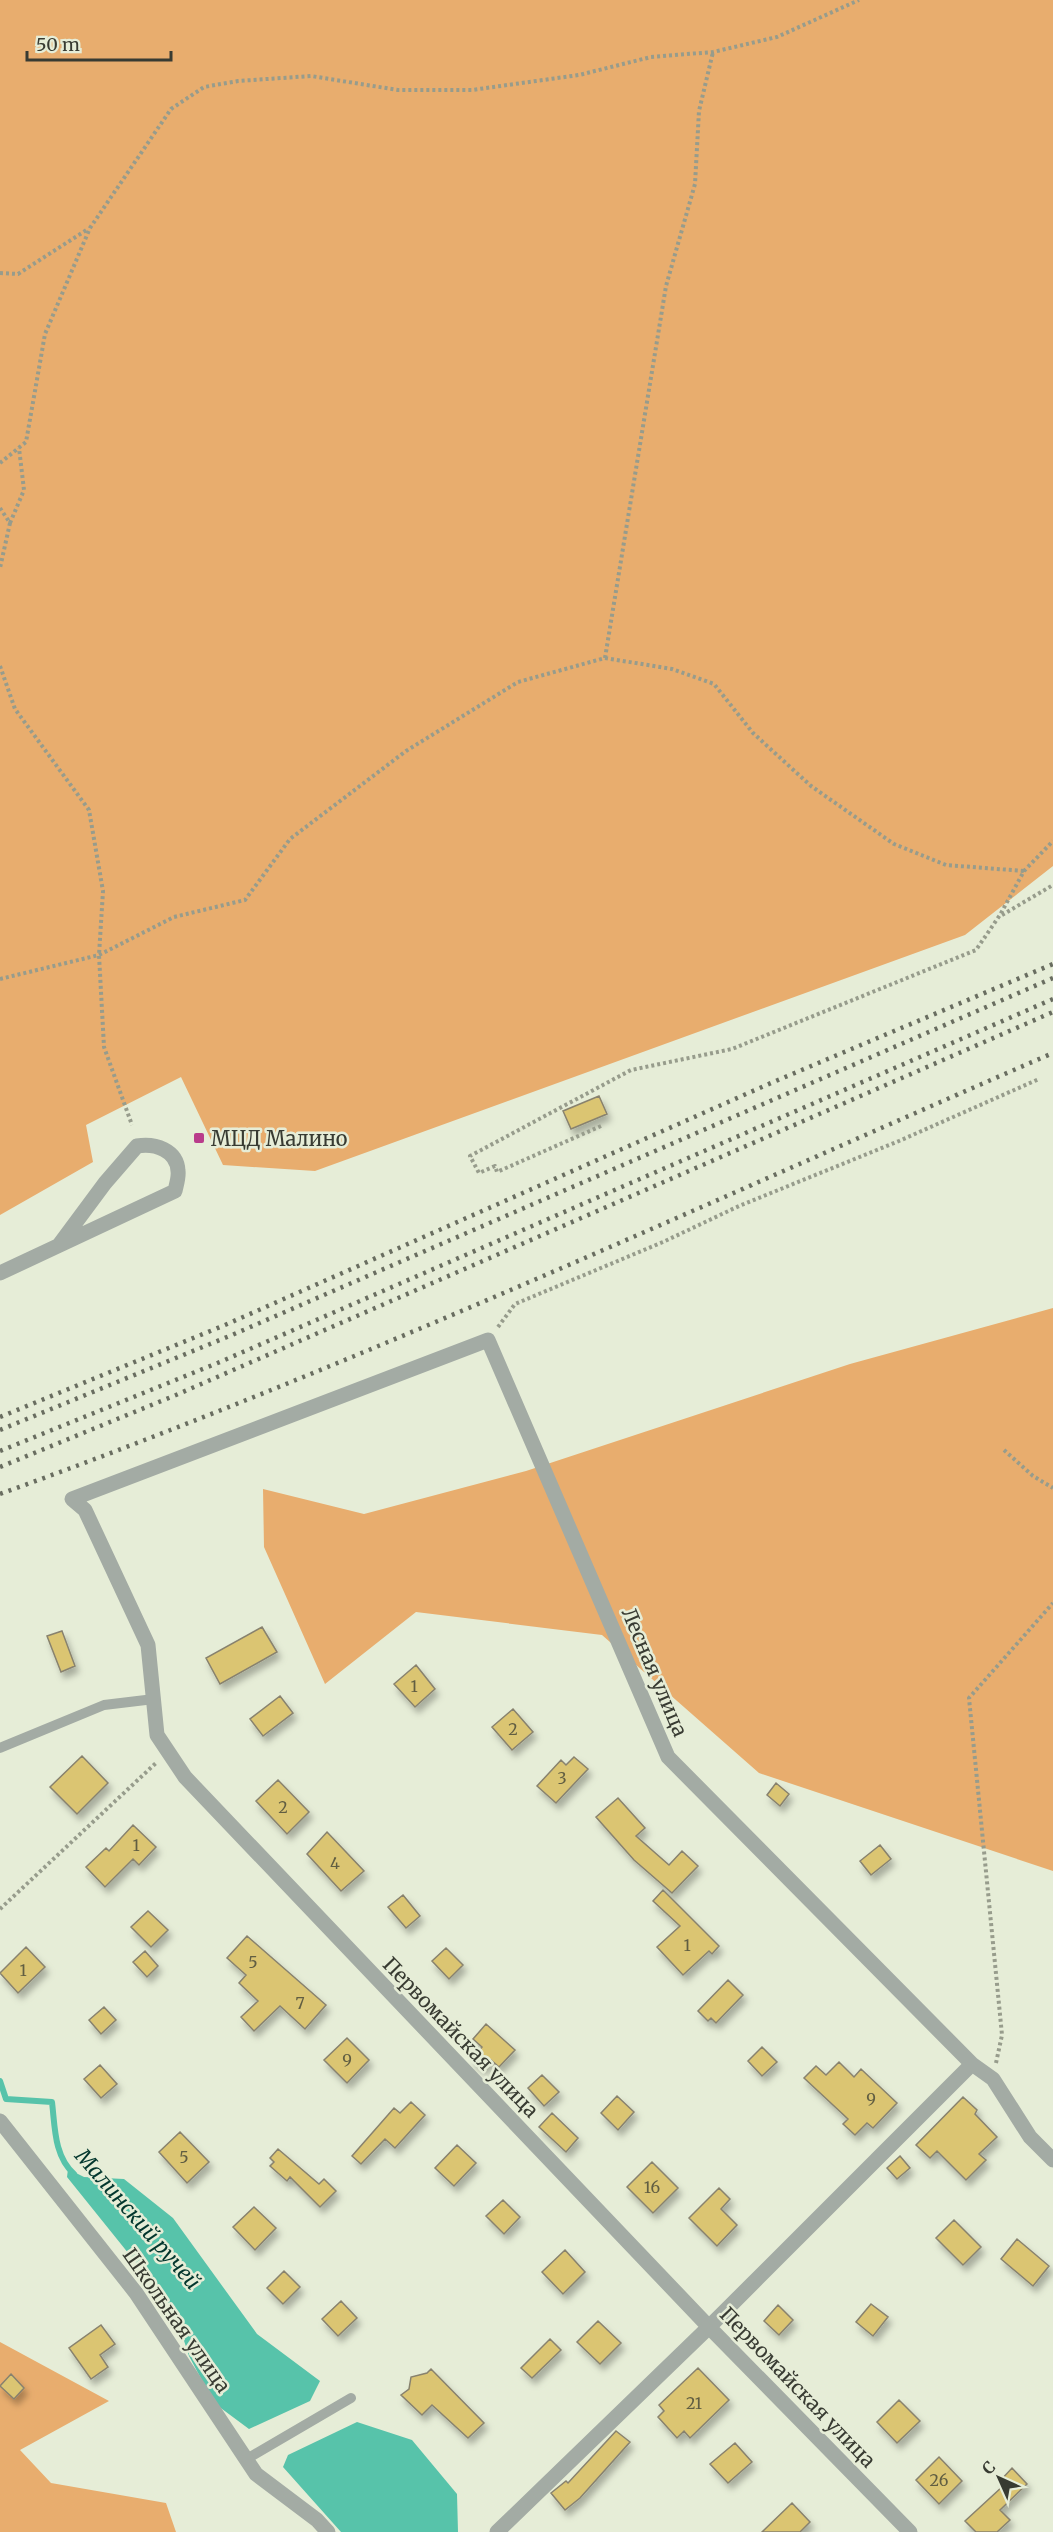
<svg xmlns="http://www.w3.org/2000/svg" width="1053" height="2532" viewBox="0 0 1053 2532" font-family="Merriweather,serif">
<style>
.forest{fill:#e8ad6e}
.water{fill:#57c3aa}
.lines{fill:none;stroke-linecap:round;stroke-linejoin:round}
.stream{stroke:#57c3aa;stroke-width:6}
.building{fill:#dbc572;stroke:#88826e;stroke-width:1.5;filter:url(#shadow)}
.path{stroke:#979c8c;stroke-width:4;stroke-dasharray:3 3;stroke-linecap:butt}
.service{stroke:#a3aba4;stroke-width:10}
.minor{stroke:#a3aba4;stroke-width:15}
.rail{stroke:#696d60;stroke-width:4.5;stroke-dasharray:3 6;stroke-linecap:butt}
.poi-dot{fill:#b93c8b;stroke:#e6edd7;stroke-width:2}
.labels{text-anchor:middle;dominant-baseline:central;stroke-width:5;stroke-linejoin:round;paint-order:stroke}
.number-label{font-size:16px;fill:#615e42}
.poi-label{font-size:20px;fill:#383b32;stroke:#e6edd7;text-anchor:start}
.street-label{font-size:20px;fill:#383b32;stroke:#e6edd7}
.water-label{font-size:21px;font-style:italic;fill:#02362d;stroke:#e6edd7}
</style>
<defs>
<filter id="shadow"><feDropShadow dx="3.5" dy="6" stdDeviation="3" flood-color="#0004"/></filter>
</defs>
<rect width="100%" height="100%" fill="#e6edd7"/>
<path class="forest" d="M0,0H1053V866L965,935L315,1171L223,1165L181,1077L86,1125L93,1162L0,1215Z
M1053,1308V1871L759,1773L602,1635L416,1612L325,1684L264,1547L263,1489L364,1514L526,1471L850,1364Z
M0,2342L109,2401L20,2450L51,2483L166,2503L176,2532H0Z"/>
<path class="water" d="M68,2169L84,2177L124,2179L173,2218L257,2334L320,2381L310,2401L249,2429L214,2403L189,2356L174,2310L67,2177Z
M357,2422L412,2440L457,2494L458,2532H341L283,2467L288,2455Z"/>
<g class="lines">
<path class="stream" d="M0,2081L6,2099L52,2102C55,2127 54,2156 74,2174"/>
</g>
<path class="building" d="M599,1096L607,1114L571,1129L563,1111Z
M262,1627L277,1652L220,1684L206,1658Z
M62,1631L75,1666L61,1672L47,1636Z
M416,1665L435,1689L415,1707L394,1684Z
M280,1696L293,1713L263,1736L250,1719Z
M513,1709L533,1732L512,1750L492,1727Z
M82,1756L108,1783L77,1814L50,1787Z
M574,1757L588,1769L556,1803L537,1786L561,1760L566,1765Z
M278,1780L309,1812L287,1834L256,1801Z
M776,1783L789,1794L780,1806L767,1795Z
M618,1798L645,1828L636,1836L669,1865L682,1851L698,1866L672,1893L634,1860L596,1817Z
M133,1825L156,1847L139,1865L133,1859L105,1887L86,1867L106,1848L109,1851Z
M327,1832L364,1871L341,1891L307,1854Z
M880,1845L891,1859L871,1875L860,1861Z
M663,1890L719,1946L712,1954L709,1951L683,1975L657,1947L680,1926L653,1901Z
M403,1895L420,1916L406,1928L388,1907Z
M148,1911L168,1930L151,1947L131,1927Z
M247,1936L326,2005L305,2029L280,2006L254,2031L241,2017L258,2001L239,1983L246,1975L227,1958Z
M26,1947L45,1967L18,1993L0,1973Z
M446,1948L463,1965L449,1979L432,1961Z
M145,1951L158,1966L147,1977L133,1962Z
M728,1980L743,1995L716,2023L711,2018L708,2021L698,2011Z
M104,2007L116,2020L101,2034L89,2020Z
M486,2024L515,2050L499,2067L491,2060L483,2069L471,2059L482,2047L473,2039Z
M347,2038L369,2060L347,2083L324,2060Z
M762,2047L777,2062L762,2076L748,2061Z
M839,2062L854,2077L861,2069L897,2103L873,2128L867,2123L855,2135L843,2124L848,2119L804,2078L816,2066L826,2075Z
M100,2065L117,2084L101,2098L84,2079Z
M542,2075L559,2092L544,2106L528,2088Z
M617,2096L634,2112L618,2130L601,2113Z
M963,2097L977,2110L975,2114L997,2137L979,2154L986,2160L966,2180L937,2151L930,2158L916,2145Z
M411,2102L425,2115L395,2148L385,2139L361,2164L352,2156L394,2108L400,2113Z
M552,2113L578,2138L566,2152L539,2127Z
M180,2132L209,2162L187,2183L159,2152Z
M457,2145L476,2163L454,2186L435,2168Z
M278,2149L319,2184L324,2179L336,2191L320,2207L290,2177L287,2181L270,2166L274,2162L270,2158Z
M900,2156L910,2168L897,2179L887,2168Z
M652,2162L678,2188L653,2213L627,2187Z
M719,2188L730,2199L721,2209L737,2225L717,2246L689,2218Z
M503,2200L520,2217L504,2234L486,2216Z
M254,2207L276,2228L255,2250L233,2227Z
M954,2220L981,2247L963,2265L936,2238Z
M1017,2239L1049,2266L1033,2286L1001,2259Z
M565,2250L585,2272L563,2294L542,2272Z
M284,2271L300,2287L283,2304L267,2288Z
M341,2301L357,2318L338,2336L322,2319Z
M871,2304L888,2317L873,2336L856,2322Z
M778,2305L793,2320L779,2335L764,2321Z
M598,2321L621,2343L600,2364L577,2342Z
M101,2325L115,2344L100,2355L108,2367L91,2379L69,2348Z
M550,2339L561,2350L532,2378L521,2368Z
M698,2368L729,2400L690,2438L684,2431L677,2438L658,2417L664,2411L659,2405Z
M431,2369L484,2423L468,2438L432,2405L422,2415L401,2395L409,2389L411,2377L427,2373Z
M11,2374L24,2388L14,2399L0,2386Z
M899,2400L920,2421L897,2443L877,2422Z
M616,2431L630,2442L580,2498L565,2510L551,2493L566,2481L568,2483Z
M735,2443L752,2462L728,2483L710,2464Z
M939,2457L962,2481L939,2504L916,2480Z
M1012,2468L1027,2484L1000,2510L1010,2520L997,2532H976L965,2521L1003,2486L999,2482Z
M792,2503L810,2522L800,2532H762Z"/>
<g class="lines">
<path class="path" d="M0,273L18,274L88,229
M0,463L26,442L45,334L90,228L171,109L204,87L238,81L311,76L398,90H472L579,75L651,57L713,52L777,37L859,0
M0,508L10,523L0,568
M10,523L24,490L19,448
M605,658L672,669L714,684L753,733L811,786L894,844L946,865L1024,871
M0,666L15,709L89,810L103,891L99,955L104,1047L132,1125
M1002,915L1053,885
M0,979L99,955L174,917L245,900L290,839L406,751L518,682L605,658L666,286L695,184L699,111L713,52
M601,1126L497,1172L495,1166L479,1173L470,1156L631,1070L732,1049L976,950L1000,915L1024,871L1053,841
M498,1327L515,1304L663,1242L739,1206L899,1141L1039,1079
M1004,1450L1033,1476L1053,1488
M0,1909L157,1762
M996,2063L1002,2035L969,1698L1053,1603"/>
<path class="service" d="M0,1748L104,1705L154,1699
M245,2460L351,2398"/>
<path class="minor" d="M0,1273L175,1191C176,1186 179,1177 178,1171C177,1150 155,1143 137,1146L105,1183L59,1245
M0,2121L136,2293L256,2474L317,2520L328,2532
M497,2532L709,2327L972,2064
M910,2532L709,2327L185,1777L157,1735L148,1645L85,1510L72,1499L488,1340L668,1757L972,2064L993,2079L1030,2137L1053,2160"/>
<path class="rail" d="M0,1417L225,1325L771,1083L1053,964
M0,1430L232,1335L1053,978
M0,1451L220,1362L1053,999
M0,1467L176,1395L1053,1012
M0,1494C358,1365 704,1204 1053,1053"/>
</g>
<rect class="poi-dot" x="193" y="1132" width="12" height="12" rx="3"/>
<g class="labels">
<g class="number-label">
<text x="414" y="1686">1</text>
<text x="513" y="1729">2</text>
<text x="562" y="1778">3</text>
<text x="283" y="1807">2</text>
<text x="136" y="1845">1</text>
<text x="335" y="1863">4</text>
<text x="687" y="1945">1</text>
<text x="253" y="1962">5</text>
<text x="23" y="1970">1</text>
<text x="300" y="2003">7</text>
<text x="347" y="2060">9</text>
<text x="871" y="2099">9</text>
<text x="184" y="2157">5</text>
<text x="652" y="2187">16</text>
<text x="694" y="2403">21</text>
<text x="939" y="2480">26</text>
</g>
<g class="poi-label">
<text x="211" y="1138">МЦД Малино</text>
</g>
<g class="street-label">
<text transform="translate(655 1672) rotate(67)">Лесная улица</text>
<text transform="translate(461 2037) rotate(46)">Первомайская улица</text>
<text transform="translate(177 2320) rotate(55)">Школьная улица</text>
<text transform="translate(798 2387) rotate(46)">Первомайская улица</text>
</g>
<g class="water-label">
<text transform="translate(138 2219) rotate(49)">Малинский ручей</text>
</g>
</g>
<g transform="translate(999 2478) rotate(315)" stroke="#e6edd7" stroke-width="4.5" paint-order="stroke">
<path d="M0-4.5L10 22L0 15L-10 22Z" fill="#383b32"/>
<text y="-9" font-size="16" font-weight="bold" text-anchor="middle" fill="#383b32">С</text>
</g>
<path d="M27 51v9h144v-9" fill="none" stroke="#383b32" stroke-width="3"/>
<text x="36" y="51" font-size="18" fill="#383b32" stroke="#e6edd7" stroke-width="4.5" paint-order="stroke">50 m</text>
</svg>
